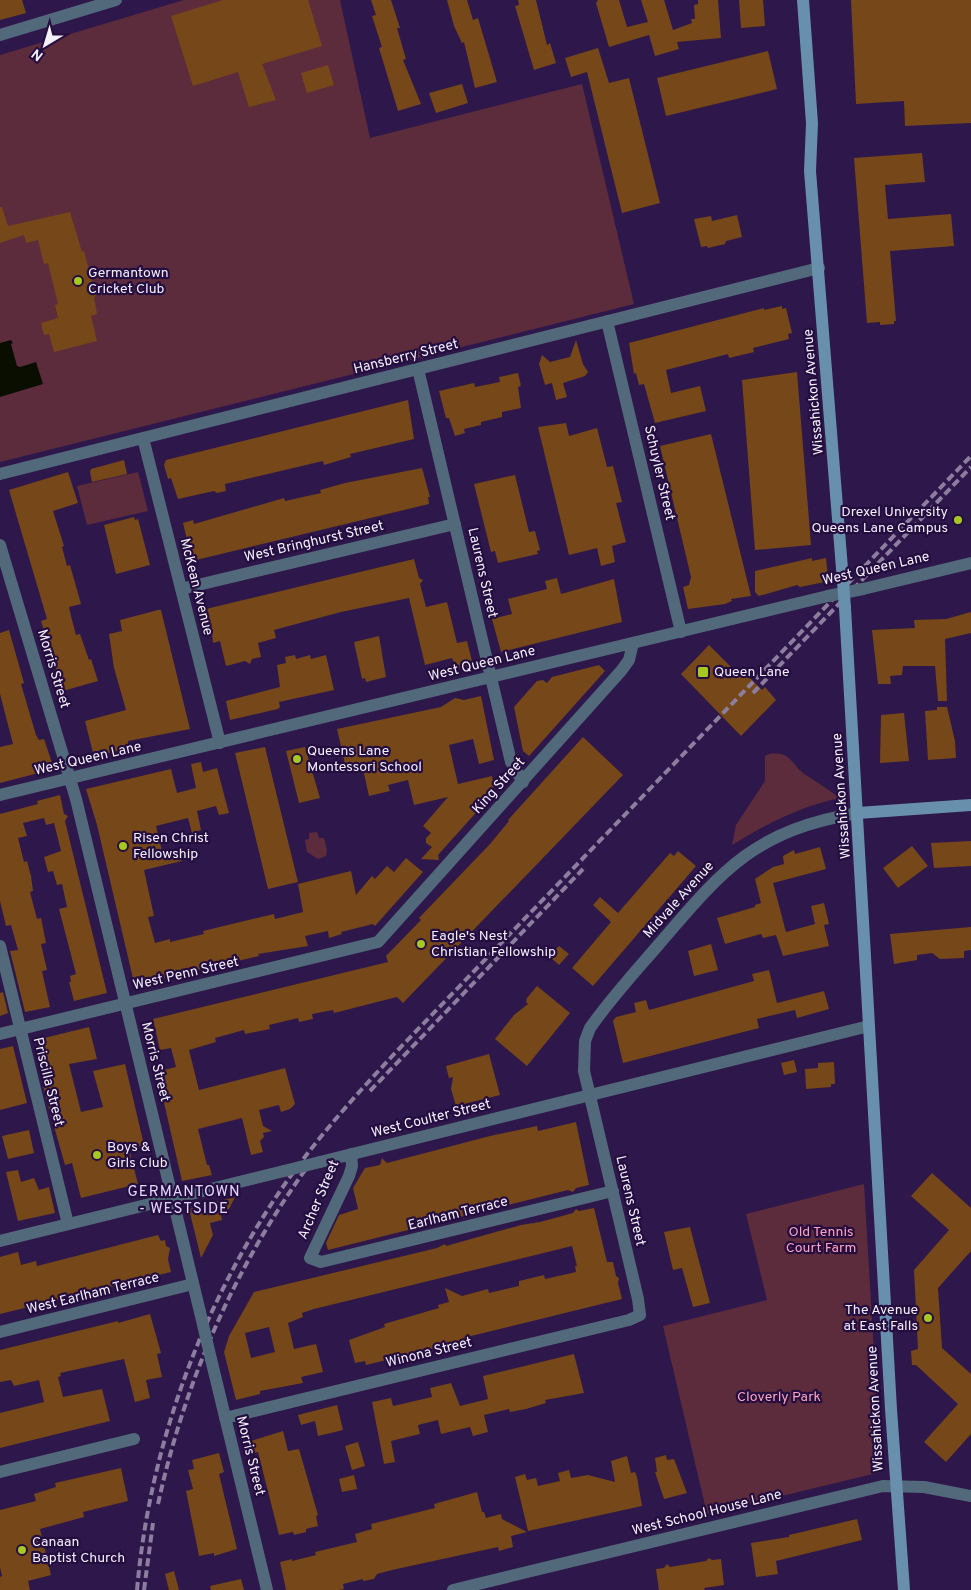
<svg xmlns="http://www.w3.org/2000/svg" width="971" height="1590" viewBox="0 0 971 1590" font-family="Overpass,sans-serif">
<style>
.green{fill:#5d2c3c}
.water{fill:#090e00}
.building{fill:#764718;fill-rule:evenodd}
.lines{fill:none;stroke-linecap:round;stroke-linejoin:round}
.street{stroke:#51697b;stroke-width:12}
.secondary{stroke:#688fac;stroke-width:12}
.rail{stroke:#8c7e9f;stroke-width:4;stroke-dasharray:8 4;stroke-linecap:butt}
.street-bridge{stroke:#51697b;stroke-width:12}
.secondary-bridge{stroke:#688fac;stroke-width:12}
.poi-dot{fill:#a6c820;stroke:#240d3f;stroke-width:2}
.labels{text-anchor:middle;dominant-baseline:central;stroke-width:4.5;stroke-linejoin:round;paint-order:stroke}
.poi-label{font-size:14px;fill:#f3effc;stroke:#240d3f;text-anchor:start}
.street-label{font-size:14px;fill:#f3effc;stroke:#240d3f}
.park-label{font-size:14px;fill:#fea3bd;stroke:#240d3f}
.neighbourhood-label{font-size:15px;letter-spacing:1px;fill:#e5d8ff;stroke:#240d3f}
</style>
<rect width="100%" height="100%" fill="#2e174a"/>
<path class="green" d="M184,0H340L370,138L582,84L634,304L0,462V55Z
M138,472L148,511L87,525L77,486Z
M769,754C790,751 791,763 803,773C815,781 828,789 840,798C801,806 766,824 732,845L736,825L765,781V756Z
M317,832L319,838H324L327,850L326,856L318,859L307,852L305,840L309,839V833Z
M864,1184L881,1472L707,1514L663,1326L767,1300L746,1214Z"/>
<path class="water" d="M11,340L13,343L11,344L17,366L20,367L36,362L43,384L0,397V343Z"/>
<path class="building" d="M0,0H22L26,13L0,20Z
M223,0H308L322,46L262,64L276,100L249,107L238,72L193,86L171,16Z
M371,0H391L400,28H397L406,59L403,60L421,104L398,111L379,48L382,47L372,16L376,15Z
M447,0H467L473,20L478,18L497,82L475,88L464,42L462,43L454,26Z
M518,0H536L547,45L550,43L556,63L534,70L515,6L519,5Z
M598,0H619L627,27L648,22L641,0H664L673,30L692,23L691,19H695L694,5L698,4V0H718L721,38L677,42L679,49L655,56L649,35L609,47L596,3Z
M739,0H763L765,26L741,28Z
M851,0H971V123L905,126L904,101L856,104Z
M598,48L609,83L629,78L660,203L622,213L587,72L571,77L565,58Z
M768,51L777,89L666,116L657,78Z
M328,65L334,85L307,93L301,73Z
M462,84L468,103L436,113L429,93Z
M922,153L925,182L885,185L888,219L951,214L954,246L890,251L896,321H894V324L880,325V322L867,323L854,158Z
M0,207H2L8,226L70,212L82,252L84,251L96,296L94,297L97,314L91,316L97,341L54,352L49,334L44,335L41,323L58,318L55,305L58,304L48,263L44,264L38,240L26,243L24,235L0,243Z
M737,215L742,237L726,241L725,244L708,248L707,246L701,247L694,219L711,216L712,221Z
M782,306V309L786,308L792,333L788,334L789,339L753,348L754,352L729,358L728,354L666,370L671,393L700,386L706,411L655,423L644,384L639,385L636,373L634,374L629,343L764,308V310Z
M576,340L583,364L588,372L585,376L563,383L567,397L556,400L552,383L545,385L539,364L542,355L550,362L570,357Z
M797,372L811,545L755,550L742,380Z
M518,373L521,386L518,387L521,408L502,412V417L481,422V425L464,429L465,433L455,436L449,418H446L439,391L474,383L475,387L500,382L499,377Z
M408,400L414,439L350,454L351,457L324,465L323,461L225,484L226,491L217,493L214,491L178,499L171,478L168,479L164,465L166,460Z
M566,423L569,436L597,428L607,467L613,466L622,502L616,503L626,542L612,546L615,562L601,566L597,548L569,555L538,427Z
M711,434L751,596L731,599L732,601L725,604L688,609L683,587L689,585L691,577L660,446Z
M124,460L127,474L92,482L90,472L91,469Z
M422,468L430,497H428L429,504L192,561L183,523L193,520L194,524L284,498L285,501L321,493L320,490L345,483Z
M68,472L78,503L53,511L64,546L62,547L67,566L70,565L81,604L69,607L71,616L76,635L80,634L89,660L91,659L98,681L63,691L41,621L47,619L9,490Z
M515,475L529,532L535,531L540,550L537,551L538,554L498,563L495,551L491,552L474,484Z
M134,517L135,520L138,519L150,565L116,574L104,525Z
M812,558V561L826,558L828,578L825,582L800,587L797,585L759,596L755,592V571Z
M414,559L419,578L423,580L420,584L426,607L447,602L457,643L467,641L472,661L469,666L457,669L452,658L425,665L409,598L341,612L274,630L276,638L258,643L261,657L252,659L250,664L245,661L226,666L220,641L213,643L212,633L208,632L210,628L206,609Z
M557,578L561,594L614,579L622,622L501,652L492,619L512,614L508,599L547,589L545,581Z
M158,610H161L190,729L128,741V748L94,757L85,721L126,710L114,668L109,634L122,631L120,620Z
M971,612V633L945,639L947,701H938L935,666H903L902,675L890,676L891,684H878L872,630L915,628L914,620L946,619Z
M9,630L24,683L21,684L36,735L39,740L44,739L54,769L0,783V747L13,744L0,694V633Z
M379,636L386,677L366,682L365,678L362,679L354,642Z
M709,645L738,674L742,670L762,690L765,687L776,700L741,736L681,674Z
M295,655L296,659L310,655L311,659L326,655L334,690L279,702L280,707L278,709L230,720L226,701L280,687L277,665L286,663L285,657Z
M599,665L605,671L529,756L523,751L514,707L537,681L543,680L547,683L552,677Z
M481,696L494,760L479,764L473,739L449,745L458,784L492,776L494,785L491,796L438,855L439,860L421,859L432,847L426,843V838L431,833L423,826L448,797L414,805L408,780L388,785L390,791L369,796L362,765L346,768L337,729L441,707L455,698L464,700Z
M937,707H947L955,741L956,758L928,760L925,711L937,710Z
M904,713L909,761L880,763L881,715Z
M583,737L623,775L403,1003L397,997L334,1013L333,1010L312,1014L313,1019L299,1022L298,1018L269,1025L270,1029L245,1034L244,1030L215,1038L216,1042L189,1050L199,1090L285,1068L295,1104L290,1109L281,1112L279,1105L259,1110L263,1126L272,1131L263,1133L264,1137L260,1141L263,1152L251,1155L242,1118L198,1129L207,1165H209L212,1175L182,1181L159,1081L163,1080L160,1071L176,1067L171,1048L160,1050L153,1019L388,962L386,956L421,920L419,918L490,844L509,821L508,820Z
M265,747L298,882L268,889L235,753Z
M305,747L320,798L299,803L286,751Z
M201,762L203,772L217,768L229,813L219,815L216,806L197,811L201,830L192,833L188,818L156,826L163,855L180,852L182,861L144,870L154,916L148,917L155,943L170,939V942L204,934L203,931L274,914L275,919L303,912L298,884L351,871L356,895L372,876L375,879L387,866L394,872L406,858L423,872L375,926L373,924L341,932L342,934L329,938L328,931L305,936L308,946L258,954L259,956L171,976L135,987L97,825L86,789L171,769L177,793L196,788L191,764Z
M60,795L64,814L68,816L65,821L107,993L74,1001L69,982H71L70,976L76,974L59,909L67,907L62,884L57,885L53,871L48,872L44,857L61,851L54,823L46,825L44,818L23,823L27,836L18,838L24,862L27,861L31,876L33,891L30,892L37,919L41,918L46,943L41,944L47,970L42,971L50,1007L25,1012L10,951L18,950L11,925L6,926L0,901V814L38,804L37,801Z
M971,841V866L934,868L931,843Z
M912,846L928,866L898,888L883,868Z
M820,847L826,869L773,883L786,932L815,924L811,906L824,903L829,924L824,925L829,946L783,956L776,935L763,938L761,934L725,944L717,918L755,907V905L761,903L755,879L773,867L784,864L783,856L794,850L795,854Z
M678,851L696,866L593,986L572,968L611,922L593,905L600,897L618,913L670,853L674,856Z
M971,927V950L964,951V958L940,959L932,953L917,955V960L894,964L890,934Z
M711,944L718,970L694,976L688,951Z
M559,946L569,954L559,965L549,956Z
M769,970L777,1003L824,991L829,1009L797,1018L795,1010L757,1019L759,1028L623,1063L613,1021L616,1017L636,1012L634,1003L646,1000L649,1010L754,981L752,974Z
M537,986L570,1013L527,1066L495,1039L514,1015L528,1004L526,1002L527,998Z
M3,992L8,1013L0,1016V993Z
M89,1027L97,1059L69,1064L81,1112L103,1107L93,1071L125,1064L144,1145L129,1149L138,1184L81,1198L72,1163L65,1165L48,1105L43,1085L51,1083L40,1039Z
M13,1046L27,1103L0,1110V1049Z
M489,1054L500,1095L456,1106L451,1089L453,1077L449,1078L446,1066Z
M794,1060L797,1072L784,1075L781,1063Z
M834,1062L835,1084H831V1087L806,1089L805,1069L818,1068V1063Z
M576,1122L589,1185L576,1188L573,1192L568,1190L328,1250L326,1243L339,1215L358,1209L353,1188L365,1168L380,1165L382,1158L387,1163L490,1136L537,1126L538,1131Z
M29,1130L34,1153L8,1159L2,1136Z
M18,1170L21,1182L34,1178L39,1190L49,1187L55,1213L18,1221L6,1172Z
M932,1173L971,1208V1251L938,1288L942,1348L971,1374V1434L946,1462L924,1442L958,1404L916,1365H912L911,1351L918,1349L914,1270L949,1230L911,1196Z
M235,1197L229,1209L220,1211L222,1220L210,1223L213,1235L201,1258L189,1209Z
M594,1208L607,1262H613L616,1276L619,1278L618,1283L622,1299L467,1337L468,1340L366,1365L365,1361L355,1363L349,1340L385,1327L384,1324L439,1308L438,1305L449,1302L445,1288L462,1296L488,1289L489,1293L519,1286V1281L544,1275L545,1279L576,1272L575,1266H577L572,1246L314,1309L302,1313L303,1317L288,1323L294,1349L316,1344L323,1372L301,1377L303,1383L260,1391V1394L236,1400L224,1352L229,1336L254,1292L437,1248L445,1244L446,1246L521,1225L540,1222L573,1213L576,1209L579,1211ZM269,1327L275,1352L251,1358L245,1333Z
M690,1227L710,1303L693,1307L682,1268L673,1270L664,1232Z
M158,1235L161,1241L165,1240L166,1246L170,1248L168,1259L171,1272L0,1314V1257L18,1252L21,1265L36,1261L37,1266Z
M150,1314L161,1353L157,1354L162,1377L146,1380L150,1398L135,1402L124,1359L60,1373L61,1376L58,1377L63,1397L102,1389L110,1421L0,1448V1413L44,1402L39,1380L14,1386L11,1380L0,1382V1350L118,1321V1323Z
M574,1354L584,1393L545,1400L546,1403L526,1409L510,1412L509,1409L484,1415L488,1432L473,1436L470,1427L441,1434L438,1420L418,1425L420,1434L391,1441L395,1462L384,1464L372,1402L391,1398L393,1406L432,1397L430,1388L451,1383L460,1406L488,1399L483,1376Z
M337,1405L343,1430L318,1436L315,1421L301,1425L298,1415Z
M283,1431L288,1451L299,1449L318,1515L316,1516L318,1526L306,1529V1532L294,1535L293,1532L279,1535L258,1452L254,1453L251,1441Z
M358,1442L365,1466L352,1470L345,1446Z
M219,1453L224,1472L219,1474L237,1549L214,1556V1553L199,1556L186,1491L193,1489L188,1470L194,1469L192,1460Z
M666,1455L667,1460L674,1459L687,1493L664,1499L655,1472H657L655,1458Z
M627,1456L631,1473L635,1472L637,1477L642,1506L528,1531L515,1477L525,1474L527,1480L536,1478L538,1486L560,1481L558,1473L569,1470L571,1478L588,1475L615,1482L611,1461Z
M121,1468L128,1501L83,1512L84,1517L40,1529L51,1575L28,1581L30,1590H0V1577L2,1576L0,1567V1510L36,1501L34,1494L56,1487L55,1483Z
M354,1475L357,1489L342,1492L339,1479Z
M477,1492L482,1512H484L486,1518L501,1514L502,1519L527,1532L511,1536L513,1547L499,1551L498,1547L392,1570L377,1574L374,1579L363,1581V1579L343,1584L344,1589L338,1590H286L280,1562L292,1559V1561L316,1555L315,1552L357,1542L355,1534L372,1529L371,1524L435,1508L434,1504Z
M857,1519L862,1540L776,1561L778,1574L756,1577L751,1543L789,1537V1535Z
M709,1558L712,1560L721,1559L724,1585L704,1588L705,1590H659L656,1569L664,1568L667,1564L670,1567L706,1561Z
M174,1571L179,1590H169L165,1574Z
M241,1579L244,1590H211L210,1586Z"/>
<g class="lines">
<path class="street" d="M0,35L116,0
M607,321L681,632
M418,369L511,762L523,782
M143,438L220,743
M0,474L819,268
M0,545L76,799L200,1312
M181,589L455,524
M863,589L971,563
M0,795L828,596
M0,946L68,1224
M0,1034L378,942L621,671L629,660L633,643
M351,1154L352,1166L349,1176L310,1258L321,1262L613,1191
M320,1162L869,1026
M0,1241L284,1171
M0,1332L193,1284
M211,1359L267,1590
M225,1418L629,1320L640,1315L638,1299L584,1071L585,1041L590,1028C611,998 636,971 660,943C724,868 756,830 858,813
M0,1472L134,1439
M453,1590L883,1486L924,1487L971,1496"/>
<path class="secondary" d="M803,0L812,123L810,171L843,581
M845,608L891,1409L904,1590
M858,813L971,805"/>
<path class="rail" d="M753,693L971,467
M370,1091L583,869
M158,1504C185,1381 234,1268 308,1166
M137,1590C149,1453 197,1318 272,1203C308,1148 352,1099 397,1051L971,456
M144,1590L153,1523"/>
<path class="street-bridge" d="M828,596L863,589
M284,1171L320,1162
M200,1312L211,1359"/>
<path class="secondary-bridge" d="M843,581L845,608"/>
</g>
<g class="poi-dot">
<circle cx="78" cy="281" r="5"/>
<circle cx="958" cy="520" r="5"/>
<rect x="697" y="666" width="12" height="12" rx="2.5"/>
<circle cx="297" cy="759" r="5"/>
<circle cx="123" cy="846" r="5"/>
<circle cx="421" cy="944" r="5"/>
<circle cx="97" cy="1155" r="5"/>
<circle cx="928" cy="1318" r="5"/>
<circle cx="22" cy="1550" r="5"/>
</g>
<g class="labels">
<g class="poi-label">
<text x="88" y="273">Germantown<tspan x="88" dy="16">Cricket Club</tspan></text>
<text x="948" y="512" text-anchor="end">Drexel University<tspan x="948" dy="16">Queens Lane Campus</tspan></text>
<text x="714" y="672">Queen Lane</text>
<text x="307" y="751">Queens Lane<tspan x="307" dy="16">Montessori School</tspan></text>
<text x="133" y="838">Risen Christ<tspan x="133" dy="16">Fellowship</tspan></text>
<text x="431" y="936">Eagle's Nest<tspan x="431" dy="16">Christian Fellowship</tspan></text>
<text x="107" y="1147">Boys &amp;<tspan x="107" dy="16">Girls Club</tspan></text>
<text x="918" y="1310" text-anchor="end">The Avenue<tspan x="918" dy="16">at East Falls</tspan></text>
<text x="32" y="1542">Canaan<tspan x="32" dy="16">Baptist Church</tspan></text>
</g>
<g class="street-label">
<text transform="translate(406 357) rotate(-14)">Hansberry Street</text>
<text transform="translate(814 392) rotate(-95)">Wissahickon Avenue</text>
<text transform="translate(659 473) rotate(77)">Schuyler Street</text>
<text transform="translate(314 542) rotate(-13)">West Bringhurst Street</text>
<text transform="translate(876 569) rotate(-13)">West Queen Lane</text>
<text transform="translate(482 573) rotate(77)">Laurens Street</text>
<text transform="translate(196 587) rotate(76)">McKean Avenue</text>
<text transform="translate(482 664) rotate(-14)">West Queen Lane</text>
<text transform="translate(53 669) rotate(73)">Morris Street</text>
<text transform="translate(88 759) rotate(-13)">West Queen Lane</text>
<text transform="translate(499 786) rotate(-48)">King Street</text>
<text transform="translate(842 796) rotate(-94)">Wissahickon Avenue</text>
<text transform="translate(679 900) rotate(-48)">Midvale Avenue</text>
<text transform="translate(186 974) rotate(-13)">West Penn Street</text>
<text transform="translate(155 1062) rotate(76)">Morris Street</text>
<text transform="translate(48 1082) rotate(76)">Priscilla Street</text>
<text transform="translate(431 1119) rotate(-14)">West Coulter Street</text>
<text transform="translate(319 1200) rotate(-67)">Archer Street</text>
<text transform="translate(630 1201) rotate(77)">Laurens Street</text>
<text transform="translate(458 1214) rotate(-14)">Earlham Terrace</text>
<text transform="translate(93 1294) rotate(-14)">West Earlham Terrace</text>
<text transform="translate(429 1353) rotate(-14)">Winona Street</text>
<text transform="translate(876 1409) rotate(-93)">Wissahickon Avenue</text>
<text transform="translate(250 1456) rotate(76)">Morris Street</text>
<text transform="translate(707 1513) rotate(-14)">West School House Lane</text>
</g>
<g class="park-label">
<text x="821" y="1232">Old Tennis<tspan x="821" dy="16">Court Farm</tspan></text>
<text x="779" y="1397">Cloverly Park</text>
</g>
<g class="neighbourhood-label">
<text x="184" y="1192">GERMANTOWN<tspan x="184" dy="17">- WESTSIDE</tspan></text>
</g>
</g>
<g transform="translate(45 45) rotate(218)" stroke="#240d3f" stroke-width="4" paint-order="stroke">
<path d="M0-4L9 19L0 12L-9 19Z" fill="#f3effc"/>
<text y="-8" font-size="14" font-weight="bold" text-anchor="middle" fill="#f3effc">N</text>
</g>
</svg>
